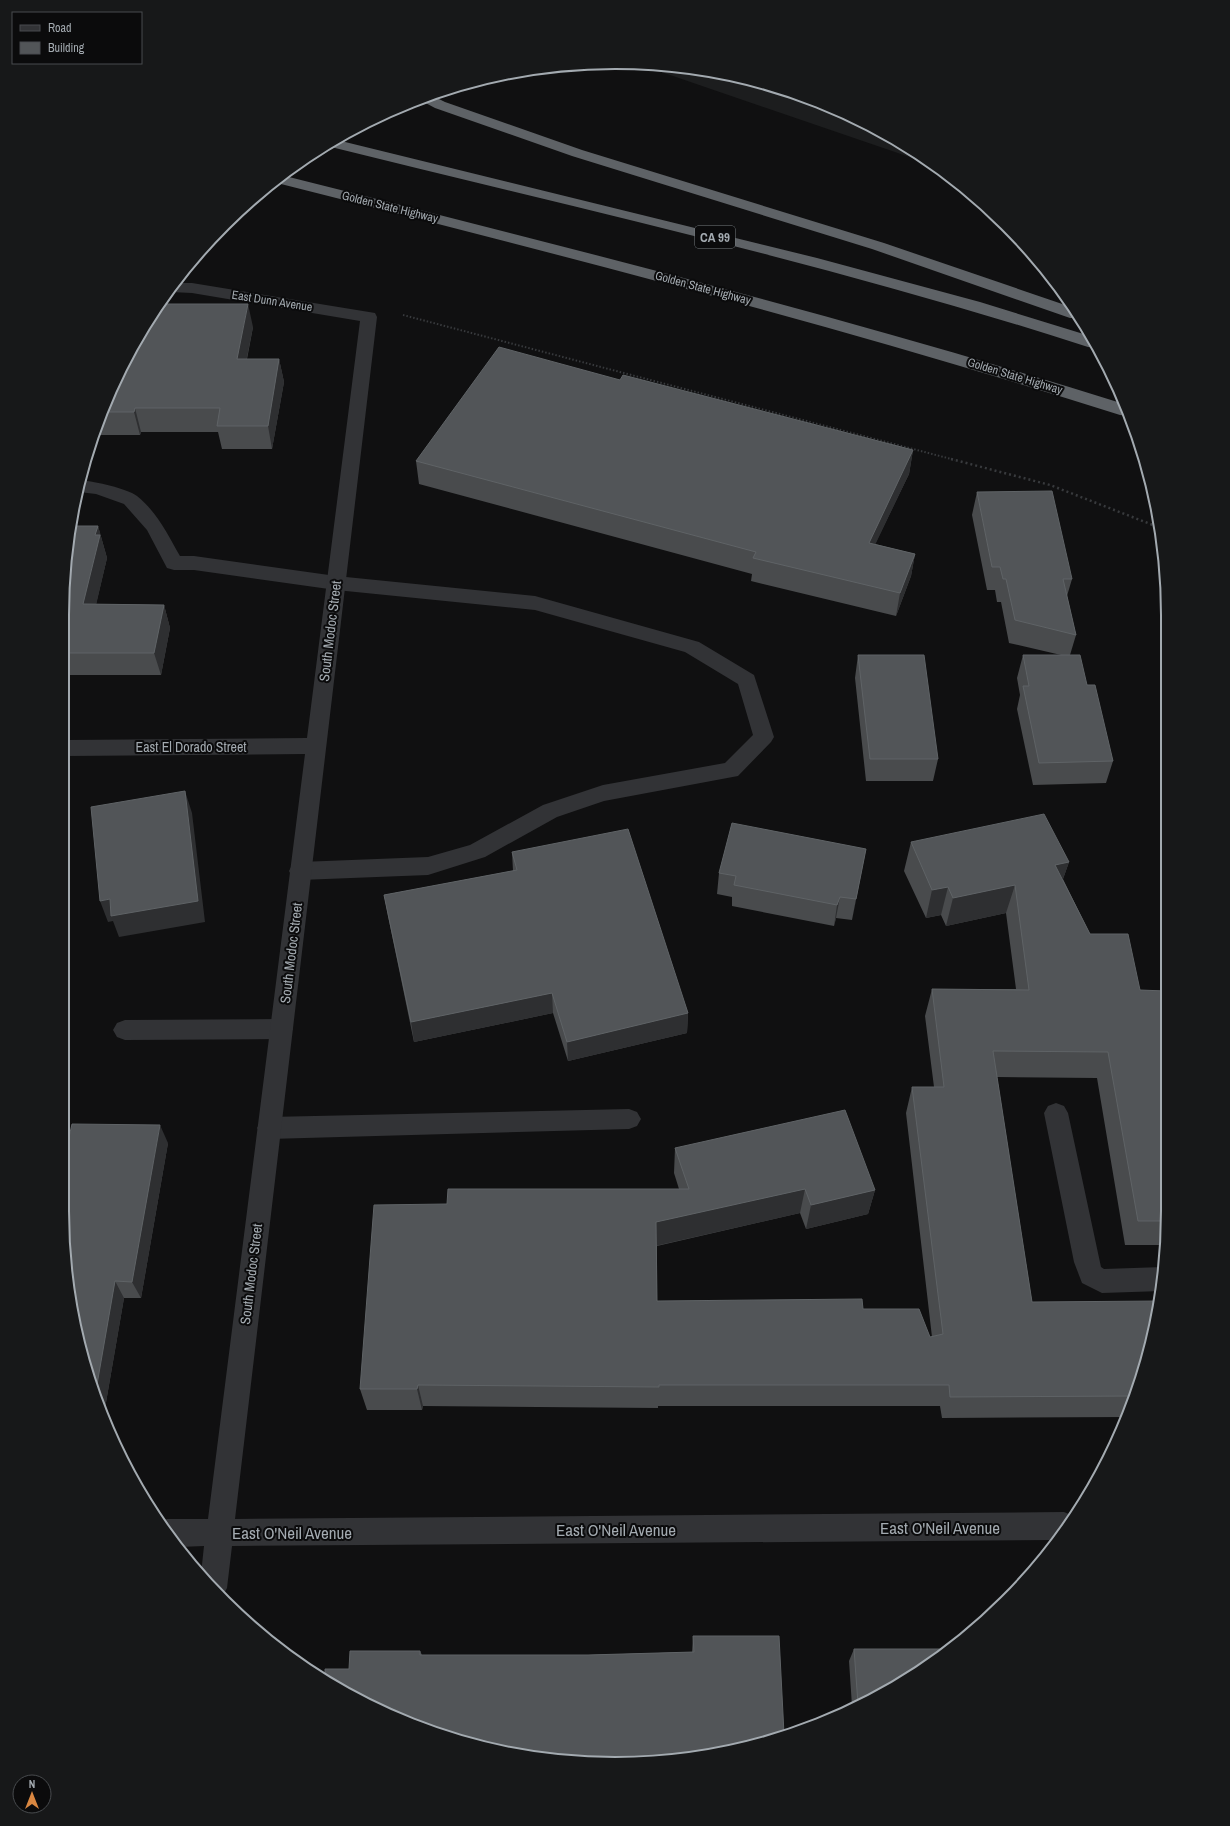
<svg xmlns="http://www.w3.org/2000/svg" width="1230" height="1826" font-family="'Archivo Narrow',sans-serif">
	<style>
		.built { fill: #1c1d1e }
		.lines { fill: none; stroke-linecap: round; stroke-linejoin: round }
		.path-far1 { stroke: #383a3d; stroke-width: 2; stroke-dasharray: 1.5 2; stroke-linecap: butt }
		.path { stroke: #383a3d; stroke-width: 2.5; stroke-dasharray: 2 3; stroke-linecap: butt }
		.lane { fill: #323336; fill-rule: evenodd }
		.street { fill: #323336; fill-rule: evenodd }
		.highway { fill: #5e6266; fill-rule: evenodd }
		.wall { fill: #494b4d }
		.shaded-wall { fill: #2e2f31 }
		.building { fill: #525558; stroke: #5f6366 }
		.labels { text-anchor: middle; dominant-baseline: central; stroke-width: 4; stroke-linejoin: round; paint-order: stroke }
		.far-street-label { font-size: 12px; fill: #a3aab0; stroke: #0b0b0c }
		.shield { fill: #0b0b0c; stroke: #757a7f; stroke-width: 1 }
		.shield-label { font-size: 13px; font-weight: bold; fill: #a3aab0 }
		.street-label { font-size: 14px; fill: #a3aab0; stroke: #0b0b0c }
		.near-street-label { font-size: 17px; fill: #a3aab0; stroke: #0b0b0c }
		.rim { fill: none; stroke: #a3aab0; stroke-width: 2 }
	</style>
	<rect width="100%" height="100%" fill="#101011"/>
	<path class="built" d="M 641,65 L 687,67 L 793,91 L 892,136 L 930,164 Z"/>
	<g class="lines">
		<path class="path-far1" d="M 403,315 L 955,460"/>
		<path class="path" d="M 951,459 L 1050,485 L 1158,527"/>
		<path class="lane" d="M 81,480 C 96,482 126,488 137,496 C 157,512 168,535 180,556 L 194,556 L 336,576 L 535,596 L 699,642 L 754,675 L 774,737 L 771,742 L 738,776 L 604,801 L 557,817 L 485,857 L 428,875 L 300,880 L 292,877 L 289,871 L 292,865 L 300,862 L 428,857 L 470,845 L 543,805 L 603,785 L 725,763 L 753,735 L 738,684 L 685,652 L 535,610 L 336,590 L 194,570 L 174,570 L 167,568 L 147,530 L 124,504 L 96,494 L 79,492 Z
			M 281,1019 L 289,1022 L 293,1029 L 289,1036 L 281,1039 L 125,1040 L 117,1037 L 113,1030 L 117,1023 L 125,1020 Z
			M 1056,1103 L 1064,1106 L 1068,1113 L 1101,1267 L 1104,1269 L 1163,1267 L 1162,1291 L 1102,1293 L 1082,1283 L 1074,1262 L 1044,1113 L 1048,1106 Z
			M 629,1109 L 637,1112 L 641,1119 L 637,1126 L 629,1129 L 269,1139 L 261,1135 L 257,1128 L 261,1121 L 269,1117 Z"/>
		<path class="street" d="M 177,283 L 192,283 L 369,312 L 375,313 L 377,317 L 235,1519 L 1064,1512 L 1071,1515 L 1055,1540 L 232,1546 L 227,1588 L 221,1599 L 201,1574 L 204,1546 L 179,1547 L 159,1523 L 167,1519 L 208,1519 L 305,754 L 67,756 L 67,740 L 307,738 L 360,321 L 192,293 L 171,292 Z"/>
		<path class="highway" d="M 433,96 L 445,102 L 582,150 L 884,243 L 1071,307 L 1079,318 L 1070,318 L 872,249 L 572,156 L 435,108 L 420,100 Z
			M 337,140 L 817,258 L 980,302 L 1090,336 L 1097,348 L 1088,347 C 838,266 581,209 327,146 Z
			M 281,175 C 563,246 846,317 1124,404 L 1128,416 L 1120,415 C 840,326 557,254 273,182 Z"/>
	</g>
	<path class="wall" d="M 253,327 L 247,359 L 279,359 L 284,382 L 272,449 L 222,449 L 218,432 L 141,432 L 140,435 L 92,435 L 119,371 Z
		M 620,380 L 913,450 L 909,474 L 875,544 L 915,554 L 911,576 L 896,616 L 751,581 L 752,574 L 419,484 L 416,461 Z
		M 977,492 L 1072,579 L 1067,596 L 1076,635 L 1070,655 L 1087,685 L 1113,761 L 1106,783 L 1033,785 L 1017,709 L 1020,695 L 1017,678 L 1023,655 L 1061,655 L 1009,643 L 1001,602 L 997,602 L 995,590 L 987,590 L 972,515 Z
		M 98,526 L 107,558 L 96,604 L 164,605 L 170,628 L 161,675 L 67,675 L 67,543 Z
		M 858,655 L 938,759 L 933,781 L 866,781 L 855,678 Z
		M 911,842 L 1069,862 L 1063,879 L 1090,934 L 1140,990 L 1165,991 L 1163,1245 L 1125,1245 L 1097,1078 L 997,1077 L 1032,1302 L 1139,1389 L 1127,1417 L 942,1418 L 940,1406 L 658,1406 L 658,1408 L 423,1406 L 422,1410 L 367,1410 L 360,1389 L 447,1204 L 679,1189 L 674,1173 L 675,1148 L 875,1190 L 868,1214 L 806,1229 L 800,1213 L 657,1246 L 657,1301 L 863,1309 L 930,1337 L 932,1337 L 906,1113 L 912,1087 L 934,1087 L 925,1016 L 932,989 L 1016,989 L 1006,913 L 946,926 L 941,915 L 926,918 L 904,871 Z
		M 866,849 L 852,920 L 836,918 L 834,926 L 732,906 L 732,897 L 717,894 L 719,873 Z
		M 512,852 L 688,1013 L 687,1033 L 568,1061 L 553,1013 L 414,1042 L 388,916 L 384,895 L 513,871 Z
		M 168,1143 L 141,1298 L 124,1298 L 104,1414 L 91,1389 L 67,1283 Z
		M 693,1636 L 784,1734 L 349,1669 L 420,1651 L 422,1655 L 588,1655 L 692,1652 Z
		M 854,1649 L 892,1690 L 852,1706 L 849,1661 Z"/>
	<path class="shaded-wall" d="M 248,304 L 253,327 L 242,382 L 237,359 Z
		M 279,359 L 284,382 L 272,449 L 268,426 Z
		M 135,408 L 141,432 L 140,435 L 134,412 Z
		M 913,450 L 909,474 L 865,566 L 869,543 Z
		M 98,526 L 107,558 L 91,627 L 83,604 L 95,535 Z
		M 915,554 L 911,576 L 896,616 L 900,593 Z
		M 164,605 L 170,628 L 161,675 L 154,653 Z
		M 185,791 L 192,813 L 205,922 L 119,937 L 113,921 L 108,922 L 100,901 L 110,899 Z
		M 866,849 L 862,870 L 852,920 L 856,899 Z
		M 1069,862 L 1059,890 L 1055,865 Z
		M 1015,885 L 1006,913 L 946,926 L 953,898 Z
		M 948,887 L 941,915 L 926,918 L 932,890 Z
		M 840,897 L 836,918 L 834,926 L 837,905 Z
		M 552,993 L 553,1013 L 414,1042 L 411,1022 Z
		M 688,1013 L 687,1033 L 568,1061 L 567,1042 Z
		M 160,1125 L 168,1143 L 141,1298 L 132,1282 Z
		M 805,1189 L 800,1213 L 655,1246 L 656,1222 Z
		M 875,1190 L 868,1214 L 806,1229 L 811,1205 Z
		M 115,1281 L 124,1298 L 104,1414 L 95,1396 Z
		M 418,1385 L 423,1406 L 422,1410 L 417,1389 Z"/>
	<path class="building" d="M 164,304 L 248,304 L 237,359 L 279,359 L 268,426 L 217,426 L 220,408 L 135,408 L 134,412 L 102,412 L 119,371 Z
		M 499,347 L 620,380 L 623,375 L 913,450 L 869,543 L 915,554 L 900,593 L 753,558 L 756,552 L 416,461 Z
		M 1052,491 L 1072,579 L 1063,579 L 1076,635 L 1015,620 L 1006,579 L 1003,579 L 1000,567 L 992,567 L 977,492 Z
		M 71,526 L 98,526 L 95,535 L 100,535 L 83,604 L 164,605 L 154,653 L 67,653 L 67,543 Z
		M 858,655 L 924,655 L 938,759 L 870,759 Z
		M 1023,655 L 1080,655 L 1087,685 L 1095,685 L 1113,761 L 1039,763 L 1023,686 L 1029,686 Z
		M 185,791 L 198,901 L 111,916 L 110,899 L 100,901 L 91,807 Z
		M 1044,814 L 1069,862 L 1055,865 L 1090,934 L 1128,934 L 1140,990 L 1165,991 L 1164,1221 L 1138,1221 L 1108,1052 L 993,1051 L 1032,1302 L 1159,1301 L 1139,1389 L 1136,1396 L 950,1397 L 949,1385 L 659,1385 L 659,1387 L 418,1385 L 417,1389 L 360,1389 L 374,1205 L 447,1204 L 448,1189 L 689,1189 L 675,1148 L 845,1110 L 875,1190 L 811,1205 L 805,1189 L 656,1222 L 657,1301 L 862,1299 L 863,1309 L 919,1309 L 930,1337 L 943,1334 L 912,1087 L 944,1087 L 932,989 L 1029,990 L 1015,885 L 953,898 L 948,887 L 932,890 L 911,842 Z
		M 732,823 L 866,849 L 856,899 L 840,897 L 837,905 L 734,885 L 736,876 L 719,873 Z
		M 628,829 L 688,1013 L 567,1042 L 552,993 L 411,1022 L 384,895 L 517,870 L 512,852 Z
		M 72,1124 L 160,1125 L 132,1282 L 115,1281 L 95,1396 L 91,1389 L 67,1283 L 67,1146 Z
		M 693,1636 L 779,1636 L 784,1734 L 758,1745 L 651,1763 L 579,1763 L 472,1745 L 404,1722 L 325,1676 L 325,1669 L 349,1669 L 350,1651 L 420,1651 L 420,1655 L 588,1655 L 694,1652 Z
		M 854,1649 L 940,1649 L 941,1655 L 892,1690 L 858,1704 Z"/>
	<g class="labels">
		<g class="far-street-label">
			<text transform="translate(390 207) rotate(14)">Golden State Highway</text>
			<text transform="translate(703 288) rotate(15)">Golden State Highway</text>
			<text transform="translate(272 301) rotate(9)">East Dunn Avenue</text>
			<text transform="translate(1015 376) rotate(17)">Golden State Highway</text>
		</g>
		<rect class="shield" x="695" y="226" width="40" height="22" rx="3"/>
		<g class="shield-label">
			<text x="715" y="237">CA 99</text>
		</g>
		<g class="street-label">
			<text transform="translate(330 631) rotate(-83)">South Modoc Street</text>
			<text x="191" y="747">East El Dorado Street</text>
			<text transform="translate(291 953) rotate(-83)">South Modoc Street</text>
			<text transform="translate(251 1274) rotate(-83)">South Modoc Street</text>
		</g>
		<g class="near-street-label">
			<text x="940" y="1527">East O'Neil Avenue</text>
			<text x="616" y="1529">East O'Neil Avenue</text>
			<text x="292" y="1532">East O'Neil Avenue</text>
		</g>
	</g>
	<path d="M0 0H1230V1826H0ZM615 69H615A546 546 0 0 1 1161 615V1211A546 546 0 0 1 615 1757H615A546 546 0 0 1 69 1211V615A546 546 0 0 1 615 69Z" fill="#171819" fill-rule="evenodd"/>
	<path class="rim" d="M615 69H615A546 546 0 0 1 1161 615V1211A546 546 0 0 1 615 1757H615A546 546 0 0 1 69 1211V615A546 546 0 0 1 615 69Z"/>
	<rect x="12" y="12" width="130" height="52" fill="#0b0b0c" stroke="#484b4e"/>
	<rect x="20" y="25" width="20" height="6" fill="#323336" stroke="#484b4e"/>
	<text x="48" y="32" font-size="12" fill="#a3aab0">Road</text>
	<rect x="20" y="42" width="20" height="12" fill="#525558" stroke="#484b4e"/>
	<text x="48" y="52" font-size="12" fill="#a3aab0">Building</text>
	<g transform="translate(32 1794)"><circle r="19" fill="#0b0b0c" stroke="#484b4e"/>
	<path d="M0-3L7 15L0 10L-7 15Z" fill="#d98741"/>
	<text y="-6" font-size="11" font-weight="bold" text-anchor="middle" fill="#a3aab0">N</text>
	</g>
</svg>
